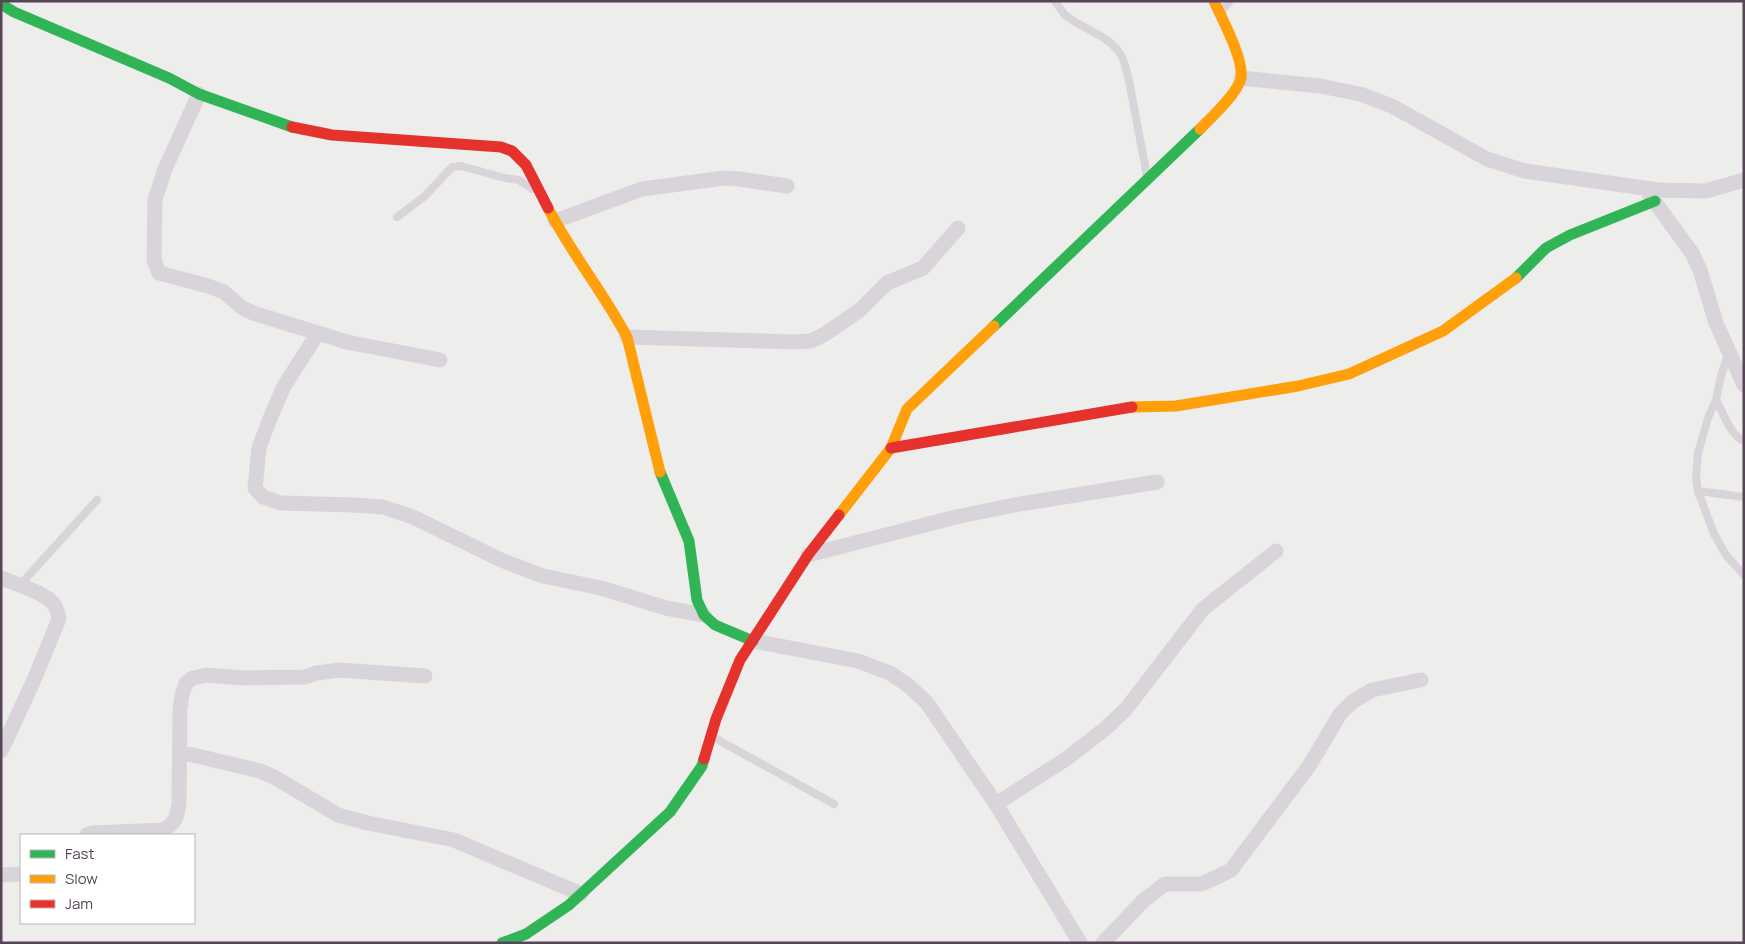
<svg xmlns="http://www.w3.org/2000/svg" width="1745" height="944" font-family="Manrope,sans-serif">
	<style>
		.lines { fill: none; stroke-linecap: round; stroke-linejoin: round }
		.lane { stroke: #d9d4d9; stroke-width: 8 }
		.street { stroke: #d9d4d9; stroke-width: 15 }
		.fast { stroke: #30b455; stroke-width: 11 }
		.slow { stroke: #ff9f0a; stroke-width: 11 }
		.jam { stroke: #e5322d; stroke-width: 11 }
	</style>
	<rect width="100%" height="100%" fill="#ededec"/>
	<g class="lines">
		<path class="lane" d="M 1055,1 C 1058,5 1061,10 1064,14 C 1081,29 1105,33 1119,52 C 1125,60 1127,72 1129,81 L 1147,176
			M 1221,12 L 1230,1
			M 397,217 L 425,196 L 452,167 L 461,166 L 505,178 L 519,180 L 532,189
			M 1728,355 L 1721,376 L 1716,400 L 1708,418 L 1698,453 L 1696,478 L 1698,491 L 1714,534 L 1726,555 L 1744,575
			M 1716,400 C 1723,412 1730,435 1744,441
			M 1698,491 L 1744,497
			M 19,586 L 97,500
			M 711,736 L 834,804"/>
		<path class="street" d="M 1241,78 L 1320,86 L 1360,94 L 1392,106 L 1487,159 L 1525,171 L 1658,190 L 1706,191 L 1744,180
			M 199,94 L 165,169 L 155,200 L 154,260 L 159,273 L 208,286 L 224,292 L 241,307 L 253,313 L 347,342 L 440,360
			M 1649,194 L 1692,253 L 1700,270 L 1716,323 L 1744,385
			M 555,221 L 642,189 L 724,178 L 739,179 L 787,186
			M 318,333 L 284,386 L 269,421 L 259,448 L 255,488 L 263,497 L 281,503 L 353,505 L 383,507 L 413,517 L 501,560 L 543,576 L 601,588 L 666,608 L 704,615
			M 627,337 L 794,342 L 811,341 L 825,334 L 860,310 L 887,283 L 923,268 L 958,228
			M 808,555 L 956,517 L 1014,505 L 1157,482
			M 1,578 C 16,584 43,592 53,603 C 57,608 58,613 59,619 L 33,682 L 1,751
			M 753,641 L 858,661 L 890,673 L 909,686 L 927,703 L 974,772 L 996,804 L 1080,943
			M 180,752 L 260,771 L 274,777 L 338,815 L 368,823 L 454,840 L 581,894
			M 996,804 L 1066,759 L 1105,729 L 1126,709 L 1203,609 L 1276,551
			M 87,835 L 92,833 L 164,830 C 176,822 177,817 179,803 L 180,709 L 182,695 L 186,683 L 193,678 L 207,675 L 243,678 L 304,677 L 317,673 L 339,670 L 425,676
			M 1,875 L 21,874
			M 1103,943 L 1143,901 L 1165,884 L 1201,884 L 1215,878 L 1231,870 L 1309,766 L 1340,714 L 1352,702 L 1372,690 L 1421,680"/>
		<path class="fast" d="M 1,4 L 14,12 L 169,78 L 199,94 L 292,127
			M 1516,278 L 1546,248 L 1570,235 L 1655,201
			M 994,326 L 1200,129
			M 660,472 L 689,541 L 697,600 L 704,615 L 715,625 L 753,641
			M 502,943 L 526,934 L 569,905 L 670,812 L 702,766 L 704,759"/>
		<path class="slow" d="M 1200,129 C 1211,118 1238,93 1241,78 C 1244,59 1222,19 1214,1
			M 548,208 C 571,253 603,292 627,337 L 660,472
			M 1132,407 L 1176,406 L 1298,386 L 1349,374 L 1443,331 L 1516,278
			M 839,515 L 891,448 L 907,409 L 994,326"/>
		<path class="jam" d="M 292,127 L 332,135 L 501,147 L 512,151 L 526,165 L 548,208
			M 891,448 L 1132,407
			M 704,759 L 716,719 L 740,660 L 808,555 L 839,515"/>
	</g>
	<rect width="1745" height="944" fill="none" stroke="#574458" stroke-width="5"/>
	<rect x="20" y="834" width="175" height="90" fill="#ffffff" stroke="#bcb4bc"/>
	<rect x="30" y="850" width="25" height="8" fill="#30b455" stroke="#bcb4bc"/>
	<text x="65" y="859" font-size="15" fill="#574458">Fast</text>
	<rect x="30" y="875" width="25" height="8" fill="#ff9f0a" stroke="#bcb4bc"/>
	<text x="65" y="884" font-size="15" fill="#574458">Slow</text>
	<rect x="30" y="900" width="25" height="8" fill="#e5322d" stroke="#bcb4bc"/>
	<text x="65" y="909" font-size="15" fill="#574458">Jam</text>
</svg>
